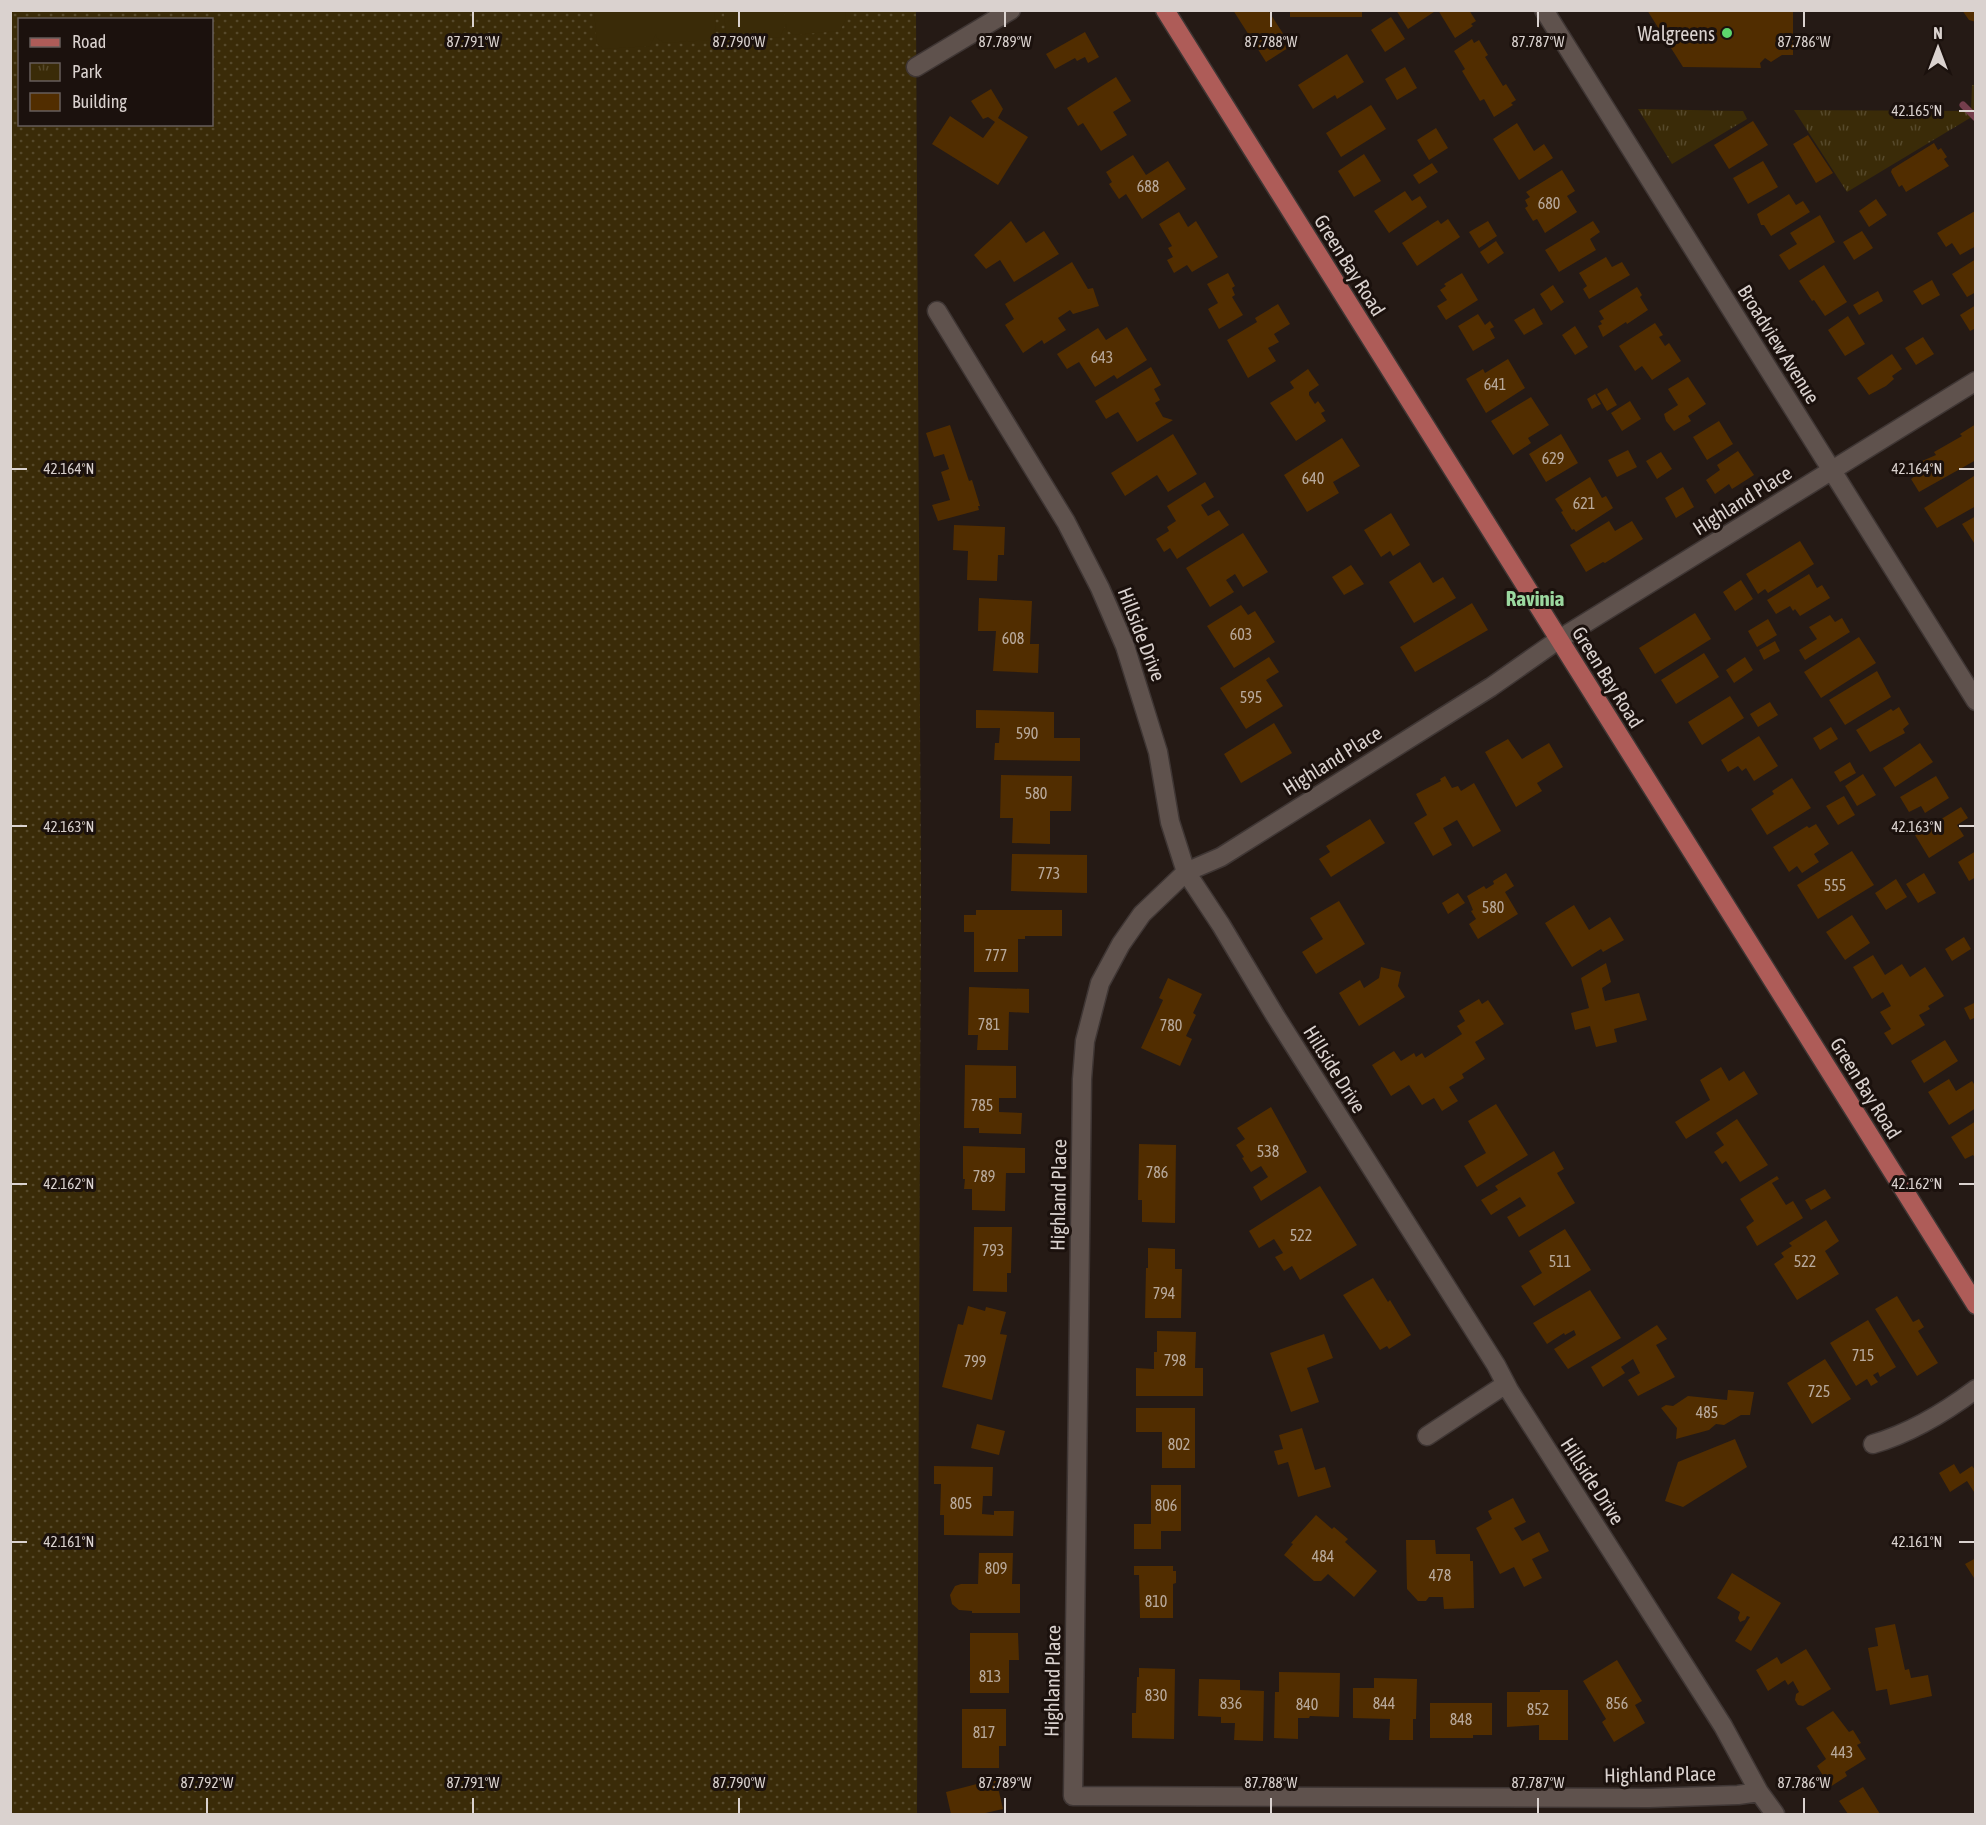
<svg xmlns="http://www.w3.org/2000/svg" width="1986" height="1825" font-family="'Asap Condensed',sans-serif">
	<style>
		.grass { fill: url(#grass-dots); fill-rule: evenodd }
		.park { fill: url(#park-tufts) }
		.pitch { fill: #3a2b08 }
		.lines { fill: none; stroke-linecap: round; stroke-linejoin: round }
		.stream { stroke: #743e4c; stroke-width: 7 }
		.building { fill: #512d00 }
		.minor-casing { stroke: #3f3634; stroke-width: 21 }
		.major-casing { stroke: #3f3634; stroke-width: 21 }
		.minor { stroke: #5f524d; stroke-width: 18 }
		.major { stroke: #ae5c58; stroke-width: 18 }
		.ticks { fill: none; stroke: #dad2cf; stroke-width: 2 }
		.poi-dot { fill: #5cd56d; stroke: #1b110d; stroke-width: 2 }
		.labels { text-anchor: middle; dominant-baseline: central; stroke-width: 6; stroke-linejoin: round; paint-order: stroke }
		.number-label { font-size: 16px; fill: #b8a99b }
		.poi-label { font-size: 20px; fill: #dad2cf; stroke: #1b110d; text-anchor: end }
		.street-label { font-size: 20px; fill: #dad2cf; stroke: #1b110d }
		.neighbourhood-label { font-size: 21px; font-weight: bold; fill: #9bd89f; stroke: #1b110d }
		.ticks-label { font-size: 15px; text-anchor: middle; fill: #dad2cf; stroke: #1b110d; stroke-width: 6; stroke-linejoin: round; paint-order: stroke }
	</style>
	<defs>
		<pattern id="grass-dots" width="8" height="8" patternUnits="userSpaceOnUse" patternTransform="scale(1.5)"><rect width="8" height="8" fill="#3a2b08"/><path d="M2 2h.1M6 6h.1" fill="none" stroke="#56492b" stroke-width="1.8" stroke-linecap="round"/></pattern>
		<pattern id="park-tufts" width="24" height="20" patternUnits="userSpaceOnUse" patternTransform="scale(1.5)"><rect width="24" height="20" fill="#3a2b08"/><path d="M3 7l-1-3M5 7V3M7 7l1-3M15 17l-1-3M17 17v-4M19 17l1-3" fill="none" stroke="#56492b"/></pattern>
	</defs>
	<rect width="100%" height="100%" fill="#251a15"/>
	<path class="grass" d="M 11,11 L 916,11 L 921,892 L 917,1814 L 11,1814 ZM 20,20 L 212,20 L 212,124 L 20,124 Z"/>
	<path class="park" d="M 1972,85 L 1975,85 L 1975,115 L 1847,192 L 1794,110 L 1971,111 Z
		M 1638,109 L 1743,111 L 1747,119 L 1672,164 Z"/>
	<path class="pitch" d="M 594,11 L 714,11 L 716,27 L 710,40 L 664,43 L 657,38 L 656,34 L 650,46 L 604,49 L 597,44 Z
		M 724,11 L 784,11 L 785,16 L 785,11 L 845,11 L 846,19 L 840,31 L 794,35 L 787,30 L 786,24 L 780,37 L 734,40 L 726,36 Z"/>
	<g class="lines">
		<path class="stream" d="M 1963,105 L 1976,118"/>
	</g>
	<path class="building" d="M 1233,10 L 1268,10 L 1291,46 L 1266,62 Z
		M 1290,10 L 1362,10 L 1362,17 L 1290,17 Z
		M 1396,10 L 1437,10 L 1408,29 Z
		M 1438,10 L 1469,10 L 1476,21 L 1471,24 L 1473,26 L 1455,38 Z
		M 1647,10 L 1793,10 L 1793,55 L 1782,55 L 1771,62 L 1765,58 L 1760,63 L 1761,68 L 1683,67 Z
		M 1962,10 L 1976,10 L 1976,22 L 1969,20 Z
		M 1391,17 L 1405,39 L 1385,52 L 1371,30 Z
		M 1085,32 L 1099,57 L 1088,63 L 1085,57 L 1077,61 L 1075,58 L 1055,69 L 1046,54 Z
		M 1472,39 L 1474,43 L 1479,40 L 1488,55 L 1485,57 L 1503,86 L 1506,84 L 1516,100 L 1511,103 L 1513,105 L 1494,117 L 1484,99 L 1480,101 L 1462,71 L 1465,69 L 1454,51 Z
		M 1347,54 L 1364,82 L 1337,99 L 1335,95 L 1313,109 L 1298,85 Z
		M 1405,67 L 1417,88 L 1397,100 L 1385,79 Z
		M 1116,77 L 1131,101 L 1113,112 L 1127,135 L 1101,151 L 1083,123 L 1078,126 L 1067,108 Z
		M 991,89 L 1003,109 L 998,118 L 1028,137 L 998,185 L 932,144 L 950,116 L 983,138 L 995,122 L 988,117 L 983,119 L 971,101 Z
		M 1371,105 L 1386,129 L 1341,157 L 1326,133 Z
		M 1753,121 L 1768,145 L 1729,169 L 1714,145 Z
		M 1517,123 L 1534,151 L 1544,144 L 1553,158 L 1519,180 L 1493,139 Z
		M 1436,128 L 1448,148 L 1429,160 L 1417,140 Z
		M 1808,135 L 1833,173 L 1816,183 L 1793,144 Z
		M 1934,143 L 1938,150 L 1941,148 L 1947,157 L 1944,159 L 1949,166 L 1906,192 L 1902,185 L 1899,187 L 1891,172 L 1892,169 Z
		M 1364,154 L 1381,181 L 1354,197 L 1338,171 Z
		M 1133,155 L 1146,175 L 1168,161 L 1186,189 L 1142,219 L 1126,194 L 1119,199 L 1109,184 L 1112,182 L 1106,172 Z
		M 1763,161 L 1778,187 L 1748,204 L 1733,178 Z
		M 1432,163 L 1438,172 L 1419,184 L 1413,175 Z
		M 1562,170 L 1575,191 L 1567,196 L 1577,212 L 1545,233 L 1537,219 L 1533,221 L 1525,208 L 1528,206 L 1525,200 L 1530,197 L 1526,192 Z
		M 1405,191 L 1412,201 L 1420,196 L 1427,207 L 1389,233 L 1374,211 Z
		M 1789,194 L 1796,205 L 1803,201 L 1810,212 L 1771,236 L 1764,225 L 1761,225 L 1757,214 Z
		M 1876,199 L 1887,215 L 1869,227 L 1859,211 Z
		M 1975,211 L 1976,246 L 1960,255 L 1952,243 L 1946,247 L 1937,233 Z
		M 1179,212 L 1188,227 L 1196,221 L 1218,257 L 1192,272 L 1187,265 L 1174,273 L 1167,260 L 1173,257 L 1168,248 L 1172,246 L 1159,224 Z
		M 1820,215 L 1835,242 L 1789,270 L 1779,255 L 1797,244 L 1790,233 Z
		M 1448,219 L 1460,237 L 1417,266 L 1402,243 L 1438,220 L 1441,224 Z
		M 1011,221 L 1026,243 L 1044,231 L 1059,254 L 1014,282 L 1000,260 L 986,269 L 974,255 Z
		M 1488,221 L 1497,236 L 1479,248 L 1469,232 Z
		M 1593,221 L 1600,232 L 1590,239 L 1596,250 L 1559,272 L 1545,250 Z
		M 1862,231 L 1873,248 L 1854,260 L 1843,242 Z
		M 1496,241 L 1504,253 L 1488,264 L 1480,252 Z
		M 1606,257 L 1612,267 L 1622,262 L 1630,275 L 1589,299 L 1583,289 L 1587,286 L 1579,273 Z
		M 1976,259 L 1976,292 L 1967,297 L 1952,274 Z
		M 1072,262 L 1088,289 L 1093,288 L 1099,306 L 1073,314 L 1070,310 L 1058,318 L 1066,330 L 1044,344 L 1042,340 L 1023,353 L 1005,325 L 1014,319 L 1005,304 Z
		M 1824,265 L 1847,302 L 1825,316 L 1814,300 L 1812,301 L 1799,281 Z
		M 1228,273 L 1235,286 L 1232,288 L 1235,295 L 1232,297 L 1243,315 L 1219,329 L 1208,309 L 1218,303 L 1207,284 Z
		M 1462,273 L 1478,300 L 1446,320 L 1437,306 L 1447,300 L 1440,290 L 1446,286 L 1444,284 Z
		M 1932,280 L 1940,295 L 1922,305 L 1913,291 Z
		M 1553,285 L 1564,302 L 1551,311 L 1540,294 Z
		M 1637,287 L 1642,295 L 1640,297 L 1648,310 L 1627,324 L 1626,322 L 1603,337 L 1598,326 L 1602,324 L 1600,321 L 1604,319 L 1599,311 Z
		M 1878,291 L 1883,301 L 1859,315 L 1853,305 Z
		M 1278,304 L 1290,324 L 1274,334 L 1279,342 L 1268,348 L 1276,361 L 1248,378 L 1227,340 L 1257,322 L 1255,318 Z
		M 1976,305 L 1976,328 L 1970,331 L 1960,315 Z
		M 1534,308 L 1543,324 L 1524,335 L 1514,320 Z
		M 1478,314 L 1485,325 L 1490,321 L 1494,327 L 1490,329 L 1495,338 L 1473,351 L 1458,326 Z
		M 1848,316 L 1865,344 L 1845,356 L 1828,330 Z
		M 1655,323 L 1663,335 L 1659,337 L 1665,346 L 1669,343 L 1681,361 L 1652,380 L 1642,366 L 1635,371 L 1619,346 Z
		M 1575,326 L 1588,347 L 1575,355 L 1562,335 Z
		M 1127,327 L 1147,360 L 1117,379 L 1114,375 L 1095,387 L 1079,362 L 1067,369 L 1057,354 L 1098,328 L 1106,340 Z
		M 1923,337 L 1934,354 L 1916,365 L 1905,348 Z
		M 1892,354 L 1902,369 L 1892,376 L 1894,379 L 1886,386 L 1869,395 L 1857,378 Z
		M 1508,359 L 1525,388 L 1486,413 L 1466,379 L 1483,369 L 1485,373 Z
		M 1151,367 L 1161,385 L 1154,389 L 1160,400 L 1155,403 L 1163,417 L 1173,420 L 1137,442 L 1118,412 L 1106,419 L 1095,401 Z
		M 1308,369 L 1319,385 L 1309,392 L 1309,395 L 1315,404 L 1318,401 L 1325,411 L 1321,413 L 1326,421 L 1296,441 L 1270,403 L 1294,388 L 1290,382 Z
		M 1688,377 L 1706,404 L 1688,416 L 1691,421 L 1674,431 L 1666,421 L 1664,414 L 1678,405 L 1668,389 Z
		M 1607,388 L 1617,405 L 1607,411 L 1597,394 Z
		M 1595,394 L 1601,404 L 1592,409 L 1587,399 Z
		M 1531,397 L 1549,425 L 1528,438 L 1531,443 L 1513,455 L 1491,421 Z
		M 1630,401 L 1641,419 L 1622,431 L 1611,413 Z
		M 1719,421 L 1733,444 L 1707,460 L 1693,437 Z
		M 1976,424 L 1976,460 L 1919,492 L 1911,479 L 1920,472 L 1915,464 L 1936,455 L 1934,452 L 1962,436 L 1960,434 Z
		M 950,425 L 969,481 L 972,480 L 980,506 L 978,506 L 979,510 L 938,521 L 932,505 L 950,500 L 941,472 L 949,469 L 944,454 L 934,457 L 926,433 Z
		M 1173,434 L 1197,474 L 1168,492 L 1157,475 L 1125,496 L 1111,473 Z
		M 1561,434 L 1578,463 L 1546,482 L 1529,454 Z
		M 1342,438 L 1360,466 L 1333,482 L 1339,493 L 1307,512 L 1284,475 Z
		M 1628,450 L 1637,467 L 1617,477 L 1608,460 Z
		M 1738,451 L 1754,475 L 1732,489 L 1729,484 L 1715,494 L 1706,480 L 1720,470 L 1717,465 Z
		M 1661,452 L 1672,469 L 1657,479 L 1646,461 Z
		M 1974,476 L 1976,506 L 1937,528 L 1924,508 Z
		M 1590,477 L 1602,498 L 1606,496 L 1613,508 L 1576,532 L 1574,529 L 1572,530 L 1561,512 L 1563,511 L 1555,499 Z
		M 1205,482 L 1214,497 L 1201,505 L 1208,516 L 1219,510 L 1229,525 L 1177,559 L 1170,548 L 1164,552 L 1156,539 L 1169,531 L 1167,527 L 1176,521 L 1167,506 Z
		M 1683,487 L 1694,507 L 1676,518 L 1665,498 Z
		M 1391,513 L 1410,545 L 1393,556 L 1390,551 L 1381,557 L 1364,530 Z
		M 1976,516 L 1976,546 L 1962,524 Z
		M 1609,521 L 1615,531 L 1632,521 L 1643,539 L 1605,563 L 1603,562 L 1586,572 L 1570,545 Z
		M 954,525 L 1005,527 L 1004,555 L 998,555 L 997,581 L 967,580 L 968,551 L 953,550 Z
		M 1243,533 L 1268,572 L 1243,587 L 1235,574 L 1226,580 L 1234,592 L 1210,607 L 1186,568 Z
		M 1800,541 L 1814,564 L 1768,593 L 1765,589 L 1758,594 L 1746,574 Z
		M 1420,562 L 1433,583 L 1443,577 L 1456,598 L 1414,623 L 1389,582 Z
		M 1351,565 L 1364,584 L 1344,595 L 1332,577 Z
		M 1809,574 L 1817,588 L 1822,585 L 1830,598 L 1800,616 L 1795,609 L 1793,611 L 1790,606 L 1776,614 L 1767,600 Z
		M 1741,580 L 1753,599 L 1735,611 L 1723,592 Z
		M 979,598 L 1032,601 L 1030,644 L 1039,644 L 1038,673 L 993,671 L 996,631 L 978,631 Z
		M 1472,603 L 1488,630 L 1415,672 L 1400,647 Z
		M 1241,605 L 1248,615 L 1255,611 L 1275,642 L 1234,668 L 1207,626 Z
		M 1695,613 L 1711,639 L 1655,674 L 1639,648 Z
		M 1830,615 L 1835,622 L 1842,618 L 1850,632 L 1805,660 L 1799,650 L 1817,639 L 1809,627 Z
		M 1768,619 L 1777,635 L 1757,647 L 1748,631 Z
		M 1859,637 L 1876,663 L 1821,698 L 1804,672 Z
		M 1775,641 L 1780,651 L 1764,660 L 1759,650 Z
		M 1704,653 L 1719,677 L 1676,704 L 1661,680 Z
		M 1269,657 L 1279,672 L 1266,680 L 1283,706 L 1246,729 L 1220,688 Z
		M 1745,657 L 1753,670 L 1734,683 L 1726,670 Z
		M 1877,671 L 1891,697 L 1845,725 L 1829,700 Z
		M 1730,696 L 1744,718 L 1702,745 L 1688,722 Z
		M 1770,702 L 1778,715 L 1758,727 L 1750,714 Z
		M 1899,707 L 1909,724 L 1903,729 L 1905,733 L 1870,752 L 1856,730 L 1891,709 L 1893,711 Z
		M 976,710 L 1054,712 L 1054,738 L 1080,738 L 1080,761 L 994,760 L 995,743 L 999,743 L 1000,728 L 976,728 Z
		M 1274,723 L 1292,753 L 1241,783 L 1224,754 Z
		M 1831,727 L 1838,739 L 1820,750 L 1813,738 Z
		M 1759,736 L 1778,766 L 1754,781 L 1746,768 L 1742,771 L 1738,766 L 1728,772 L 1721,760 Z
		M 1508,739 L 1522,759 L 1549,743 L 1563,767 L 1537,783 L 1542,791 L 1516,807 L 1485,752 Z
		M 1920,743 L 1933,762 L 1895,787 L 1883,768 Z
		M 1850,762 L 1856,773 L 1840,782 L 1834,772 Z
		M 1863,774 L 1876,795 L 1857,806 L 1845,786 Z
		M 1001,775 L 1072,776 L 1071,811 L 1050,811 L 1050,844 L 1012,843 L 1013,818 L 1000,818 Z
		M 1445,776 L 1452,788 L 1458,786 L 1461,791 L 1474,783 L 1501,831 L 1473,847 L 1457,820 L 1443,828 L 1452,845 L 1433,856 L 1414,823 L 1427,815 L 1416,794 L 1441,781 L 1440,779 Z
		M 1936,776 L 1949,798 L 1925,813 L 1921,806 L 1909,812 L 1900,797 Z
		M 1792,778 L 1811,808 L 1767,835 L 1751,809 L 1774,794 L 1772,791 Z
		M 1844,796 L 1855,815 L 1838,825 L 1826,806 Z
		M 1961,807 L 1968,818 L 1957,825 L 1964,836 L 1929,858 L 1915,835 Z
		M 1370,819 L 1385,843 L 1331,877 L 1319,859 L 1330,852 L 1326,846 Z
		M 1816,824 L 1829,844 L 1814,854 L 1819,862 L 1802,873 L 1797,866 L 1789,872 L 1773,847 L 1807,826 L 1809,828 Z
		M 1852,851 L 1874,885 L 1818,919 L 1797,885 Z
		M 1976,851 L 1976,877 L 1969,881 L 1958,862 Z
		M 1012,854 L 1087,855 L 1087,893 L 1011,891 Z
		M 1506,873 L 1514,886 L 1505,892 L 1518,914 L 1478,939 L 1469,924 L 1476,919 L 1471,911 L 1473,910 L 1467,896 L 1484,886 L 1486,889 L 1494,884 L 1493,881 Z
		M 1924,873 L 1936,893 L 1918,903 L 1906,884 Z
		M 1896,879 L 1907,897 L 1886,910 L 1875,893 Z
		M 1458,893 L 1465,903 L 1448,914 L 1442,903 Z
		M 1339,901 L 1365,944 L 1316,974 L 1302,952 L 1323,939 L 1310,918 Z
		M 1574,905 L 1589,930 L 1610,917 L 1624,940 L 1603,952 L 1601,949 L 1572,967 L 1545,923 Z
		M 976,910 L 1062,910 L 1062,936 L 1025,936 L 1025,939 L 1018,939 L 1018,972 L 974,972 L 974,932 L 964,932 L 964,915 L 976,915 Z
		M 1852,915 L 1870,943 L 1845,960 L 1826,932 Z
		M 1964,937 L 1971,949 L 1952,961 L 1945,949 Z
		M 1873,955 L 1885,975 L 1902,964 L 1910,977 L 1925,967 L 1944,996 L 1928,1006 L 1930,1009 L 1919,1015 L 1925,1025 L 1892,1045 L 1884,1033 L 1891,1029 L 1880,1012 L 1891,1006 L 1883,992 L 1872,999 L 1853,967 Z
		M 1606,963 L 1611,982 L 1602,988 L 1605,1001 L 1639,993 L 1647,1020 L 1614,1029 L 1617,1042 L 1596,1047 L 1590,1026 L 1575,1030 L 1571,1013 L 1589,1008 L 1581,978 Z
		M 1381,967 L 1401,972 L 1398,986 L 1405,997 L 1359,1026 L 1339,993 L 1360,980 L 1364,988 L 1379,978 Z
		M 1168,978 L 1202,994 L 1193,1013 L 1196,1015 L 1186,1036 L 1192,1039 L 1180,1066 L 1141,1048 L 1163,1000 L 1159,998 Z
		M 969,987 L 1029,989 L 1029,1013 L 1009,1012 L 1008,1050 L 977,1050 L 978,1035 L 968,1035 Z
		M 1479,999 L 1482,1004 L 1488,1000 L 1504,1024 L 1475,1042 L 1485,1059 L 1462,1074 L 1464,1078 L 1449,1087 L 1458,1101 L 1442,1111 L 1434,1098 L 1422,1105 L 1409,1085 L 1391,1096 L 1372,1065 L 1394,1051 L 1401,1061 L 1414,1053 L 1416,1057 L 1422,1053 L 1425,1058 L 1462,1034 L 1457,1026 L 1465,1021 L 1459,1011 Z
		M 1976,1002 L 1976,1017 L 1970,1020 L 1964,1008 Z
		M 1945,1040 L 1958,1061 L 1924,1083 L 1911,1061 Z
		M 965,1065 L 1016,1066 L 1016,1098 L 999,1098 L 999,1112 L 1022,1113 L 1021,1134 L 979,1133 L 979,1128 L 964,1128 Z
		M 1721,1067 L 1729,1081 L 1744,1071 L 1758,1094 L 1686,1139 L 1675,1122 L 1710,1100 L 1700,1080 Z
		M 1949,1079 L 1956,1091 L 1972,1081 L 1976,1087 L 1976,1108 L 1949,1125 L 1928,1092 Z
		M 1496,1104 L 1528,1155 L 1477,1187 L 1464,1166 L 1486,1153 L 1468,1121 Z
		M 1271,1107 L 1307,1172 L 1261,1201 L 1253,1187 L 1268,1177 L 1261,1166 L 1251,1172 L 1242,1158 L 1244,1157 L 1236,1145 L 1245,1139 L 1237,1128 Z
		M 1737,1119 L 1768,1165 L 1740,1182 L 1726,1161 L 1722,1164 L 1714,1152 L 1724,1145 L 1716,1133 Z
		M 1976,1121 L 1976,1159 L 1973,1155 L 1965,1159 L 1951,1137 Z
		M 1139,1144 L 1176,1145 L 1175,1223 L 1142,1222 L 1142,1200 L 1138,1200 Z
		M 963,1146 L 1025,1148 L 1025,1173 L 1006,1173 L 1005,1211 L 972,1210 L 972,1189 L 964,1189 L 965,1179 L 963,1179 Z
		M 1554,1151 L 1564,1169 L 1557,1173 L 1575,1203 L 1519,1237 L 1507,1217 L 1526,1206 L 1520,1197 L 1491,1215 L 1481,1200 L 1498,1190 L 1495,1186 Z
		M 1777,1176 L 1779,1179 L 1772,1183 L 1786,1205 L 1793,1201 L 1803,1218 L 1757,1246 L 1746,1227 L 1754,1221 L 1740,1199 Z
		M 1320,1186 L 1357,1245 L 1300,1280 L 1292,1266 L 1284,1271 L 1275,1257 L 1283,1253 L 1274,1239 L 1259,1248 L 1249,1231 Z
		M 1825,1189 L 1831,1198 L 1811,1210 L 1805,1200 Z
		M 1826,1220 L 1839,1241 L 1825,1251 L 1839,1274 L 1797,1300 L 1774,1264 L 1784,1257 L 1781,1253 L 1792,1246 L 1789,1243 Z
		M 974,1227 L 1012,1227 L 1011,1273 L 1007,1273 L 1007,1292 L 973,1291 Z
		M 1565,1229 L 1591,1270 L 1534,1306 L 1521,1286 L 1542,1273 L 1529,1251 Z
		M 1148,1248 L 1175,1249 L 1175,1269 L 1182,1269 L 1181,1318 L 1145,1318 L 1146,1268 L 1148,1268 Z
		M 1373,1278 L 1388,1302 L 1390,1300 L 1411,1335 L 1389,1349 L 1387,1346 L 1380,1350 L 1343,1295 Z
		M 1590,1290 L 1621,1338 L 1568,1369 L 1554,1349 L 1576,1335 L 1574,1330 L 1565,1335 L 1564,1333 L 1547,1344 L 1533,1323 Z
		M 1897,1296 L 1913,1322 L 1919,1319 L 1924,1327 L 1918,1331 L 1938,1363 L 1917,1376 L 1875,1309 Z
		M 968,1306 L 985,1311 L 986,1307 L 1006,1312 L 1000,1334 L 1007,1335 L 992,1400 L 942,1387 L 958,1324 L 963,1325 Z
		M 1868,1320 L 1896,1367 L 1880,1377 L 1878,1372 L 1873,1375 L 1878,1382 L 1871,1386 L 1867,1379 L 1856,1386 L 1830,1343 Z
		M 1657,1325 L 1667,1339 L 1656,1345 L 1675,1377 L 1638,1396 L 1628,1380 L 1640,1373 L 1633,1359 L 1621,1367 L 1625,1373 L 1603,1387 L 1591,1367 Z
		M 1157,1331 L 1196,1332 L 1195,1368 L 1203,1368 L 1203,1396 L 1136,1396 L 1136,1368 L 1154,1369 L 1154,1352 L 1157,1352 Z
		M 1324,1334 L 1333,1358 L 1307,1368 L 1319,1402 L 1291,1412 L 1270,1353 Z
		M 1825,1359 L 1851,1399 L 1812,1424 L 1787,1383 Z
		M 1728,1390 L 1754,1392 L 1750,1415 L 1741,1415 L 1724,1425 L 1716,1424 L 1709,1430 L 1676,1439 L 1677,1428 L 1661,1408 L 1666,1405 L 1673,1406 L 1688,1396 L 1727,1400 Z
		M 1136,1408 L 1195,1408 L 1195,1468 L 1162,1468 L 1162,1432 L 1136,1432 Z
		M 977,1424 L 1005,1431 L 999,1455 L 971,1448 Z
		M 1302,1428 L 1315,1470 L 1325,1467 L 1331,1487 L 1298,1497 L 1288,1462 L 1278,1465 L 1274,1451 L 1283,1449 L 1279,1435 Z
		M 1735,1439 L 1747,1467 L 1683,1507 L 1665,1501 L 1678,1462 Z
		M 1954,1464 L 1960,1474 L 1972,1466 L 1976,1471 L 1976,1495 L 1967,1481 L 1950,1492 L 1939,1473 Z
		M 934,1466 L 993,1467 L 992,1496 L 983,1496 L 982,1514 L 994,1515 L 994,1511 L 1014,1511 L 1013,1536 L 944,1535 L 944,1515 L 940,1515 L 941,1484 L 934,1484 Z
		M 1151,1485 L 1181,1485 L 1181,1531 L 1161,1531 L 1161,1549 L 1134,1549 L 1134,1524 L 1151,1524 Z
		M 1513,1498 L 1526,1522 L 1514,1528 L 1522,1541 L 1539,1532 L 1549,1551 L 1532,1559 L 1542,1578 L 1524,1587 L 1514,1567 L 1500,1574 L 1476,1528 L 1492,1519 L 1488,1511 Z
		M 1316,1515 L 1332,1529 L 1334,1527 L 1348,1539 L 1345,1542 L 1377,1571 L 1354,1597 L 1328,1574 L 1321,1581 L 1314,1581 L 1284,1555 L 1293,1544 L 1291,1543 Z
		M 1406,1540 L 1435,1540 L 1436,1554 L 1470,1554 L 1470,1561 L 1473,1561 L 1474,1608 L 1444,1609 L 1443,1597 L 1429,1597 L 1426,1601 L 1418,1601 L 1407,1589 Z
		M 979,1553 L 1013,1553 L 1012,1584 L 1020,1584 L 1020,1613 L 972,1613 L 972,1611 L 959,1610 L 952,1604 L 950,1595 L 955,1586 L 961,1584 L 978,1584 Z
		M 1976,1558 L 1976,1577 L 1974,1578 L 1965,1564 Z
		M 1134,1566 L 1173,1566 L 1173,1571 L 1176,1571 L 1176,1583 L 1173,1584 L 1173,1618 L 1140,1618 L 1139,1575 L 1134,1575 Z
		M 1732,1573 L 1781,1603 L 1751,1651 L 1735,1641 L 1750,1617 L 1747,1616 L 1745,1620 L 1740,1622 L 1738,1618 L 1740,1612 L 1717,1598 Z
		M 1895,1624 L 1905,1670 L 1909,1669 L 1911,1678 L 1928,1675 L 1932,1696 L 1890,1705 L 1887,1689 L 1876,1691 L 1868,1648 L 1878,1646 L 1875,1628 Z
		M 970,1633 L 1018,1633 L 1019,1660 L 1009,1660 L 1009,1693 L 970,1693 Z
		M 1806,1649 L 1831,1689 L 1803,1706 L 1798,1705 L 1795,1700 L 1796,1694 L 1799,1692 L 1793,1681 L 1788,1685 L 1785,1680 L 1768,1691 L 1756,1670 L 1777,1657 L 1781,1664 Z
		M 1617,1660 L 1642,1701 L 1635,1705 L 1645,1723 L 1614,1742 L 1602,1722 L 1606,1719 L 1583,1681 Z
		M 1139,1668 L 1175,1669 L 1174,1739 L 1132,1738 L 1132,1713 L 1136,1713 L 1137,1677 L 1139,1677 Z
		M 1279,1672 L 1340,1673 L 1339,1717 L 1310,1716 L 1309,1718 L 1298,1718 L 1298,1739 L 1274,1738 L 1275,1692 L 1279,1692 Z
		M 1374,1678 L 1417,1679 L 1416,1719 L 1413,1719 L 1413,1740 L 1389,1740 L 1390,1719 L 1353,1718 L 1353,1688 L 1374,1688 Z
		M 1199,1679 L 1240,1680 L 1240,1690 L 1264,1691 L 1263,1741 L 1234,1740 L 1235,1723 L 1221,1723 L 1221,1717 L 1198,1716 Z
		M 1540,1690 L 1568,1690 L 1568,1740 L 1539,1740 L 1539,1725 L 1507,1727 L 1507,1692 L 1540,1692 Z
		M 1430,1703 L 1492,1703 L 1492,1735 L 1473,1735 L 1473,1738 L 1430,1738 Z
		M 962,1709 L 1006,1709 L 1006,1746 L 999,1746 L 999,1768 L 962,1768 Z
		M 1833,1711 L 1849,1732 L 1853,1730 L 1861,1743 L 1857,1745 L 1866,1759 L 1845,1772 L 1847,1776 L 1830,1787 L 1817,1766 L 1826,1759 L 1806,1728 Z
		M 996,1779 L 1003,1809 L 981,1814 L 951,1814 L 946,1792 Z
		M 1863,1787 L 1880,1814 L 1848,1814 L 1839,1801 Z"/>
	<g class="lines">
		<defs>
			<path id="minor" d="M 1544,10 L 1976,701
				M 916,67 L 1011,10
				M 937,311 L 1066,522 L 1100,588 L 1125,646 L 1158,752 L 1170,822 L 1186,872 L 1221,925 L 1276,1017 L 1496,1365 L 1509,1390 L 1723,1726 L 1759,1792 L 1775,1814
				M 1427,1436 L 1506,1384
				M 1873,1444 C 1911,1433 1944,1413 1976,1389
				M 1759,1792 L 1738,1795 L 1649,1798 L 1073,1796 L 1082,1079 L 1085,1041 L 1100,983 L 1121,944 L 1142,914 L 1186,872 L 1221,857 L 1491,687 L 1558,640 L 1976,381"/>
			<path id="major" d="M 1165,10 L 1976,1305"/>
		</defs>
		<use href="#minor" class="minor-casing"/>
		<use href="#major" class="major-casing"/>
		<use href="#minor" class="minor"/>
		<use href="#major" class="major"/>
	</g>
	<path class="ticks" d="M 473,12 L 473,27M 739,12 L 739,27M 1005,12 L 1005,27M 1271,12 L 1271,27M 1538,12 L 1538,27M 1804,12 L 1804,27M 1959,111 L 1974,111M 12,469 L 27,469M 1959,469 L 1974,469M 12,826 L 27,826M 1959,826 L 1974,826M 12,1184 L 27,1184M 1959,1184 L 1974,1184M 12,1542 L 27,1542M 1959,1542 L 1974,1542M 207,1798 L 207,1813M 473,1798 L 473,1813M 739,1798 L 739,1813M 1005,1798 L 1005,1813M 1271,1798 L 1271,1813M 1538,1798 L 1538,1813M 1804,1798 L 1804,1813"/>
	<circle class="poi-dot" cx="1727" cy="33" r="6"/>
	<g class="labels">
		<g class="number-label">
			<text x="1148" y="186">688</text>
			<text x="1549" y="203">680</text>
			<text x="1102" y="357">643</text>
			<text x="1495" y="384">641</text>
			<text x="1553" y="458">629</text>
			<text x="1313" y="478">640</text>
			<text x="1584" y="503">621</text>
			<text x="1241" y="634">603</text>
			<text x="1013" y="638">608</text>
			<text x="1251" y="697">595</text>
			<text x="1027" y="733">590</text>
			<text x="1036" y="793">580</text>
			<text x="1049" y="873">773</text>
			<text x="1835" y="885">555</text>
			<text x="1493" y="907">580</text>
			<text x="996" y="955">777</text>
			<text x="989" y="1024">781</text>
			<text x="1171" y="1025">780</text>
			<text x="982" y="1105">785</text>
			<text x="1268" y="1151">538</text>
			<text x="1157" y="1172">786</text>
			<text x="984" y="1176">789</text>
			<text x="1301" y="1235">522</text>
			<text x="993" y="1250">793</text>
			<text x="1560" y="1261">511</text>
			<text x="1805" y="1261">522</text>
			<text x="1164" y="1293">794</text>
			<text x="1863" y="1355">715</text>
			<text x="1175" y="1360">798</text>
			<text x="975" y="1361">799</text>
			<text x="1819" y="1391">725</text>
			<text x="1707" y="1412">485</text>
			<text x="1179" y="1444">802</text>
			<text x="961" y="1503">805</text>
			<text x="1166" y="1505">806</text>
			<text x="1323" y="1556">484</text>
			<text x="996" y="1568">809</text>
			<text x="1440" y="1575">478</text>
			<text x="1156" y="1601">810</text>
			<text x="990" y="1676">813</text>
			<text x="1156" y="1695">830</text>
			<text x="1231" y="1703">836</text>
			<text x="1384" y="1703">844</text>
			<text x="1617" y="1703">856</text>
			<text x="1307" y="1704">840</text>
			<text x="1538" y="1709">852</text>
			<text x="1461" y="1719">848</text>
			<text x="984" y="1732">817</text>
			<text x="1842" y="1752">443</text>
		</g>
		<g class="poi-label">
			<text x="1715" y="33">Walgreens</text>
		</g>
		<g class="street-label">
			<text transform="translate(1350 265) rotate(58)">Green Bay Road</text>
			<text transform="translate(1779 344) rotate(58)">Broadview Avenue</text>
			<text transform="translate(1742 500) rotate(-32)">Highland Place</text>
			<text transform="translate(1142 634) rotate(69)">Hillside Drive</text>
			<text transform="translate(1608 677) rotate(58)">Green Bay Road</text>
			<text transform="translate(1332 760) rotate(-32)">Highland Place</text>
			<text transform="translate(1335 1069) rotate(58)">Hillside Drive</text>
			<text transform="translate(1866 1088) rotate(58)">Green Bay Road</text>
			<text transform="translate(1058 1195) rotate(-89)">Highland Place</text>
			<text transform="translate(1593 1481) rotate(57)">Hillside Drive</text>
			<text transform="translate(1052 1681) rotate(-89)">Highland Place</text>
			<text transform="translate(1660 1774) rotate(-1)">Highland Place</text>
		</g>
		<g class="neighbourhood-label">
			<text x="1535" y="598">Ravinia</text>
		</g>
	</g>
	<g class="ticks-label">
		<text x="473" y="47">87.791°W</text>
		<text x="739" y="47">87.790°W</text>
		<text x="1005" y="47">87.789°W</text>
		<text x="1271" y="47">87.788°W</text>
		<text x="1538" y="47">87.787°W</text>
		<text x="1804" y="47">87.786°W</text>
		<text x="1917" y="116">42.165°N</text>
		<text x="69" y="474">42.164°N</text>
		<text x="1917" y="474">42.164°N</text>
		<text x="69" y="832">42.163°N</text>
		<text x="1917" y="832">42.163°N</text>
		<text x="69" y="1189">42.162°N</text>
		<text x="1917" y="1189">42.162°N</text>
		<text x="69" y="1547">42.161°N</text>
		<text x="1917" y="1547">42.161°N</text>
		<text x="207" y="1788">87.792°W</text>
		<text x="473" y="1788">87.791°W</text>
		<text x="739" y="1788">87.790°W</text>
		<text x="1005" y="1788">87.789°W</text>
		<text x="1271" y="1788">87.788°W</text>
		<text x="1538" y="1788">87.787°W</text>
		<text x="1804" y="1788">87.786°W</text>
	</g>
	<rect width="1986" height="1825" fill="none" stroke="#dad2cf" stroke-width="24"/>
	<rect x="18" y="18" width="195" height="108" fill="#1b110d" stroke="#675e5b" stroke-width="1.5"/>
	<rect x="30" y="38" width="30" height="9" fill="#ae5c58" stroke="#675e5b" stroke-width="1.5"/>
	<text x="72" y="48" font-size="18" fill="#dad2cf">Road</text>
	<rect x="30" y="63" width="30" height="18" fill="url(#park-tufts)" stroke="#675e5b" stroke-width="1.5"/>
	<text x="72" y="78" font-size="18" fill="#dad2cf">Park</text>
	<rect x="30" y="93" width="30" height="18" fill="#512d00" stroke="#675e5b" stroke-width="1.5"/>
	<text x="72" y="108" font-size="18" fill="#dad2cf">Building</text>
	<g transform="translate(1938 48)" stroke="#1b110d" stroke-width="4.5" paint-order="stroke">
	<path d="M0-4.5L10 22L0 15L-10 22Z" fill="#dad2cf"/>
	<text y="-9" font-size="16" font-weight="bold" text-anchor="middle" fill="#dad2cf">N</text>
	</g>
</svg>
